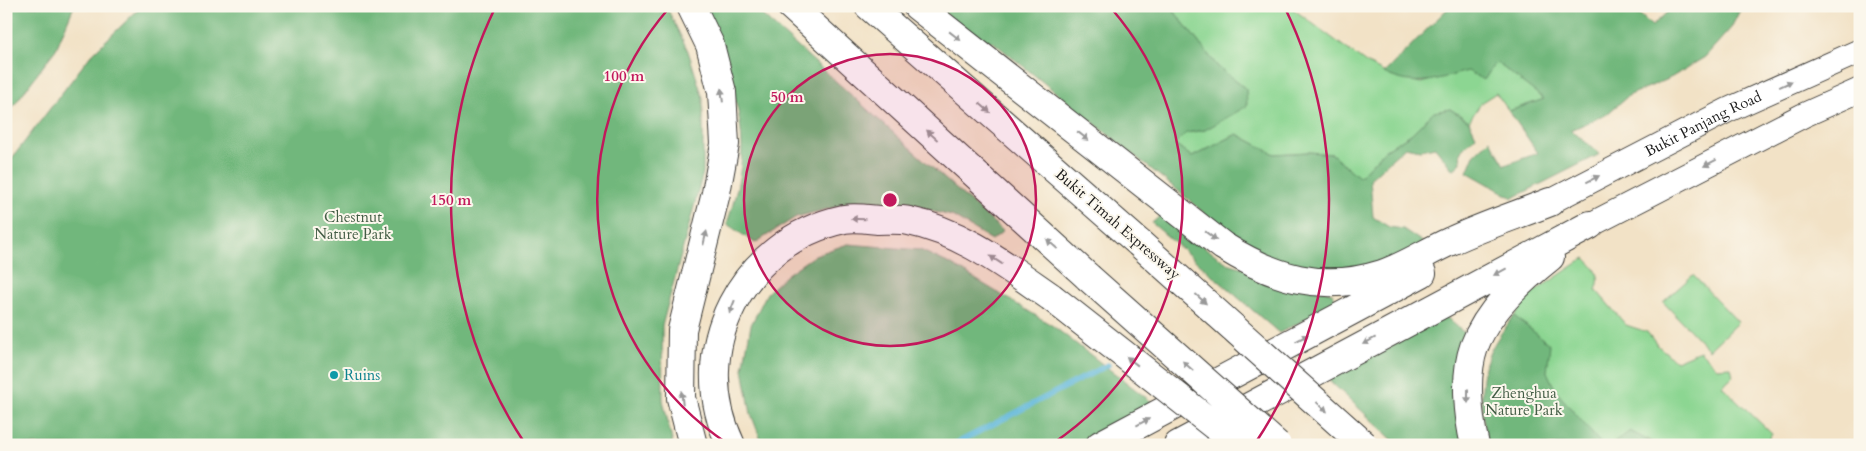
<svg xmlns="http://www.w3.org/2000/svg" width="1866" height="451" font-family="Cardo,serif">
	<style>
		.green { fill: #8cd692; stroke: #547957 }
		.forest { fill: #71b77c; stroke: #466a4c }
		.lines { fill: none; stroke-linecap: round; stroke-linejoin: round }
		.stream { stroke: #5cb6d9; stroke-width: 5.5 }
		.primary-casing { stroke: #3c3a36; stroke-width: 26 }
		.highway-casing { stroke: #3c3a36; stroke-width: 30 }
		.primary { stroke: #fff; stroke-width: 24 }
		.highway { stroke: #fff; stroke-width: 28 }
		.highway-bridge-casing { stroke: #3c3a36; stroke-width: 30; stroke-linecap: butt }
		.highway-bridge { stroke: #fff; stroke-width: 28 }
		.oneway { fill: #999 }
		.ring { fill: none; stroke: #c2185b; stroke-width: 2.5 }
		.culture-dot { fill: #0f9aa8; stroke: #fbf7ec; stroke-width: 2 }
		.labels { text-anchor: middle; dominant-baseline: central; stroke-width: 4; stroke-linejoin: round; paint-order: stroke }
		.street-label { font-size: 15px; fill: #1c1c1c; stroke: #fbf7ec }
		.park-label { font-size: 15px; fill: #435d45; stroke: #fbf7ec }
		.culture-label { font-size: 15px; fill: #0d838f; stroke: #fbf7ec; text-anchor: start }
		.centre { fill: #c2185b; stroke: #fbf7ec; stroke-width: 2.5 }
		.ring-label { font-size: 15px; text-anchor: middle; font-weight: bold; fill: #c2185b; stroke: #fbf7ec; stroke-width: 4; stroke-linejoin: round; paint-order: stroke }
	</style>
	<rect width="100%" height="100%" fill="#fbf7ec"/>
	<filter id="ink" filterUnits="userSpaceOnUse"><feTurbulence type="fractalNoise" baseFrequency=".02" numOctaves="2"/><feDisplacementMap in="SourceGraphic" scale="10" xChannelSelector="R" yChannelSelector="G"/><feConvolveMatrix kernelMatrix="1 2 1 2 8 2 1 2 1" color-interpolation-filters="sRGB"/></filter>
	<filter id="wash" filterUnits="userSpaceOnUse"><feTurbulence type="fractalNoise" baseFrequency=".0096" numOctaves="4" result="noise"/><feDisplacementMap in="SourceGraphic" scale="20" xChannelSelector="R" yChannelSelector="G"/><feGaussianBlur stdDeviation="1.12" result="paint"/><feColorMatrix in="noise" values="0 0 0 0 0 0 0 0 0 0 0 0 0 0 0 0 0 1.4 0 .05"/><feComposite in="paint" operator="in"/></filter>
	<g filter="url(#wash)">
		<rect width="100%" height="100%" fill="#f2e2c6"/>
		<path class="green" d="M 1170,6 L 1289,6 L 1366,63 L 1393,77 L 1421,83 L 1496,62 L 1545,99 L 1509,111 L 1496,93 L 1482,102 L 1469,121 L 1450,109 L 1435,112 L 1411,134 L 1385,150 L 1359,178 L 1332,154 L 1309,152 L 1274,154 L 1237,134 L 1192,157 L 1175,144 L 1186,133 L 1205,130 L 1246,89 L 1218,67 Z
			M 1585,258 C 1596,268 1602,276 1596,290 L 1626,325 L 1647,332 L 1657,345 L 1676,361 L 1700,351 L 1717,368 L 1731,367 L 1733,376 L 1722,386 L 1772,434 L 1769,439 L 1775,445 L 1656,445 L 1648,439 L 1632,445 L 1489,445 L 1486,362 L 1550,345 L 1514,316 L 1532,293 Z
			M 1693,275 L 1738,322 L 1709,350 L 1663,302 Z"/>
		<path class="forest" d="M 6,6 L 74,6 L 56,49 L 6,116 Z
			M 142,6 L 666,6 L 688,51 L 703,98 L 703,173 L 662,326 L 663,400 L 673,445 L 6,445 L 6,166 L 91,55 Z
			M 703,6 L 752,6 L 1003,231 L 992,240 L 952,216 L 910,206 L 844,205 L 796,217 L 755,243 L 727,224 C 735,199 742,173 742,146 C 741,98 719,51 703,6 Z
			M 935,6 L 1170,6 L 1218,67 L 1246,89 L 1247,106 L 1205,130 L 1186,133 L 1175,144 L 1192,157 L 1237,134 L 1274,154 L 1309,152 L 1332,154 L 1359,177 L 1385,150 L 1411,134 L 1434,112 L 1450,109 L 1469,121 L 1476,136 L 1460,152 L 1461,163 L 1453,170 L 1435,147 L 1420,150 L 1405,147 L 1370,179 L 1373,217 L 1389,227 L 1403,229 L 1424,243 L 1381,266 L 1317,272 L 1266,259 L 1223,230 L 1181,193 L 993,42 L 977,38 Z
			M 1450,6 L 1631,6 L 1652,26 L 1674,6 L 1742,6 L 1731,28 L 1705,57 L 1672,77 L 1628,96 L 1607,114 L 1571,130 L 1600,154 L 1513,198 L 1467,172 L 1474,155 L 1490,140 L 1505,165 L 1538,153 L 1509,111 L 1544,99 L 1496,62 L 1484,80 L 1468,71 C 1436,79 1416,89 1384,73 Z
			M 1160,216 L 1227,263 L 1332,293 L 1338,303 L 1279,333 L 1152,223 Z
			M 848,244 L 920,250 L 952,265 L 1053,326 L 1153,403 L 1076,445 L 763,445 L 751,414 L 743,369 L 751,325 L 767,293 L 786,275 L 815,255 Z
			M 1445,316 L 1469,337 L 1463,445 L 1398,445 L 1329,380 Z
			M 1514,316 L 1550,345 L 1547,372 L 1556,391 L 1602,445 L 1489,445 C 1481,419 1479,389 1486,363 C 1490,347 1504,329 1514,316 Z
			M 1630,431 L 1656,445 L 1611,445 Z"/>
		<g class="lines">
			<path class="stream" d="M 953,445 L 1108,365"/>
		</g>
	</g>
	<g filter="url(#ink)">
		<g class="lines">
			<defs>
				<g id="primary">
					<path id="s1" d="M 1550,202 L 1728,110 L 1860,51"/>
					<path d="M 1590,225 L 1804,115 L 1860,90"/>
				</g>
				<path id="highway" d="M 691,6 L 710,45 L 722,92 L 725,144 L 716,193 L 682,330 L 681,398 L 693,445
					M 791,6 L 1088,277
					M 869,6 L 1139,243
					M 917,6 L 1223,246 C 1274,278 1322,293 1382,274 C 1406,266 1428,251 1451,241 C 1483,226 1517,215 1550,202
					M 731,445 C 685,350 742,241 844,219 C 855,217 868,219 878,220 C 888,220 899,219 909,221 C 963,232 1006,266 1051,297
					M 1100,445 L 1422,273
					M 1178,445 L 1590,225
					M 1475,445 C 1468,416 1464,375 1474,347 C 1487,311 1521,280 1550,257"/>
			</defs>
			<use href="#primary" class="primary-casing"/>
			<use href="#highway" class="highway-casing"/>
			<use href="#primary" class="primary"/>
			<use href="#highway" class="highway"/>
			<defs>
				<path id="highway-bridge" d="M 1139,243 L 1364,445
					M 1088,277 L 1277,445
					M 1051,297 L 1239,445"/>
			</defs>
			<use href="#highway-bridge" class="highway-bridge-casing"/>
			<use href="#highway-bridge" class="highway-bridge"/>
		</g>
		<defs><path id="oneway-solid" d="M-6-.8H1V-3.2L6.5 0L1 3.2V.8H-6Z" transform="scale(1.25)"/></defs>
		<g class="oneway">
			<use href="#oneway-solid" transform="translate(955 36) rotate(38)"/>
			<use href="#oneway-solid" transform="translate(1786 84) rotate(-24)"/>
			<use href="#oneway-solid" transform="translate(722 95) rotate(-97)"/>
			<use href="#oneway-solid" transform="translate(985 108) rotate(41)"/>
			<use href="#oneway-solid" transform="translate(932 135) rotate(-138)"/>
			<use href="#oneway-solid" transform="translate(1083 136) rotate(38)"/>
			<use href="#oneway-solid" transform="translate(1710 163) rotate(153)"/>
			<use href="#oneway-solid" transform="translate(1593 179) rotate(-27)"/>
			<use href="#oneway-solid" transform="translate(858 219) rotate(-179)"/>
			<use href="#oneway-solid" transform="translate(1211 236) rotate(38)"/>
			<use href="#oneway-solid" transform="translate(705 238) rotate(-76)"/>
			<use href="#oneway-solid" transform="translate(1052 244) rotate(-138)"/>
			<use href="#oneway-solid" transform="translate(996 260) rotate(-146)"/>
			<use href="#oneway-solid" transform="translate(1500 272) rotate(152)"/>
			<use href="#oneway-solid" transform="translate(1201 299) rotate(42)"/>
			<use href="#oneway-solid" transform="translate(732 307) rotate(112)"/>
			<use href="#oneway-solid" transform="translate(1302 338) rotate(-28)"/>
			<use href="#oneway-solid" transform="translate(1369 341) rotate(152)"/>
			<use href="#oneway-solid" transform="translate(1132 361) rotate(-142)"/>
			<use href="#oneway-solid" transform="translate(1188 366) rotate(-138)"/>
			<use href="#oneway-solid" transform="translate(1468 396) rotate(90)"/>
			<use href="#oneway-solid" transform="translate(682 398) rotate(-96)"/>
			<use href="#oneway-solid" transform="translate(1322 407) rotate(42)"/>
			<use href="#oneway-solid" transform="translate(1143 422) rotate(-28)"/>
		</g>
	</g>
	<circle cx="890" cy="200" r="146" fill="#c2185b" fill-opacity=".12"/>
	<g class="ring">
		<circle cx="890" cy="200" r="146"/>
		<path d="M728 444A293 293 0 0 1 669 8M1111 8A293 293 0 0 1 1052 444"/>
		<path d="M524 442A439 439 0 0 1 495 8M1285 8A439 439 0 0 1 1256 442"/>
	</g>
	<circle class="culture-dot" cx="334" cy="375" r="5"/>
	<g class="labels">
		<g class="street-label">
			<text stroke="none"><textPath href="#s1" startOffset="172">Bukit Panjang Road</textPath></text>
			<text transform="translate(1118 224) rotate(41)">Bukit Timah Expressway</text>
		</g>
		<g class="park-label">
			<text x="353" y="217">Chestnut<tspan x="353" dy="17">Nature Park</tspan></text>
			<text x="1524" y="393">Zhenghua<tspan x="1524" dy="17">Nature Park</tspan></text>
		</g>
		<g class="culture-label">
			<text x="344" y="375">Ruins</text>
		</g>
	</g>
	<circle cx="890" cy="200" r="8" class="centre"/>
	<g class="ring-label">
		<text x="624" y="81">100 m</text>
		<text x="787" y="102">50 m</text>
		<text x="451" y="205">150 m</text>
	</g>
	<rect width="1866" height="451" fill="none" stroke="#fbf7ec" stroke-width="25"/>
</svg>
